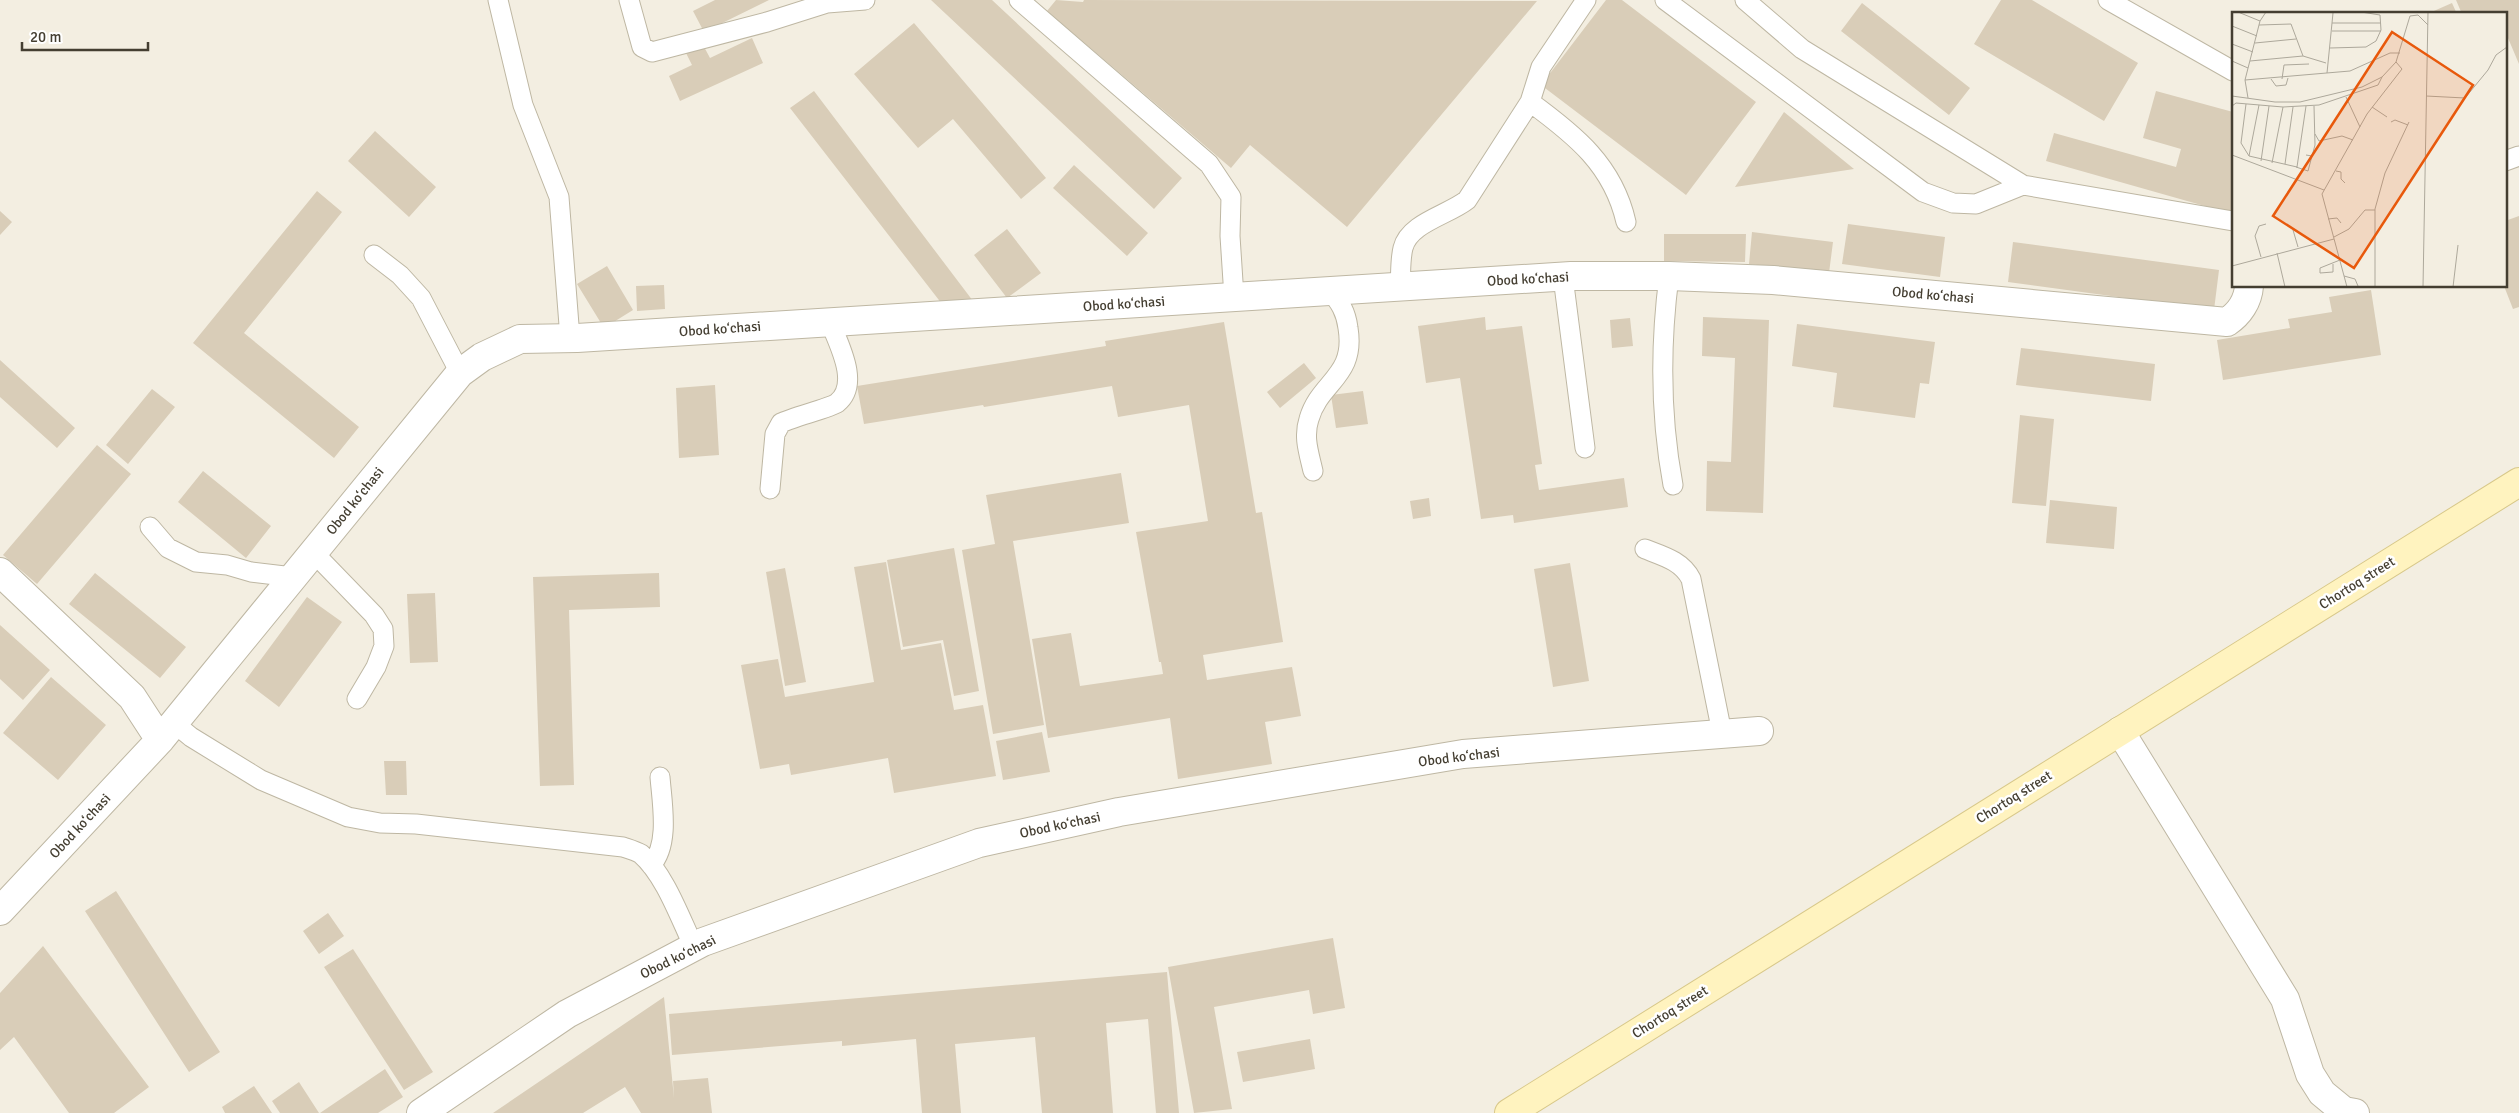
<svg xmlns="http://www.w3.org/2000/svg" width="2519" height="1113" font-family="Signika,sans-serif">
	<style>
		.building { fill: #d9cdb8 }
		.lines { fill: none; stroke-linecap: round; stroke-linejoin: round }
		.lane-casing { stroke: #beb7a3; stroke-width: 21 }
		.street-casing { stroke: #beb7a3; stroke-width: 30 }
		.secondary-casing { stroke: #d8c88a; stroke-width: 30 }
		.lane { stroke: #fff; stroke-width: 19 }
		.street { stroke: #fff; stroke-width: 28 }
		.secondary { stroke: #fff3bf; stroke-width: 28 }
		.labels { text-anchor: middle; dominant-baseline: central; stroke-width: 5; stroke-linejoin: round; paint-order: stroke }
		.street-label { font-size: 14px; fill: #443e31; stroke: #fff }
		.inset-road { fill: none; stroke: #ada89b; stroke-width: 1 }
		.view { fill: #e8590c; fill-opacity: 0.15; stroke: #e8590c; stroke-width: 2.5 }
		.inset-edge { fill: none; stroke: #443e31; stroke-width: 2.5 }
	</style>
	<rect width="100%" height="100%" fill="#f3eee1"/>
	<path class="building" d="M 715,0 L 769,0 L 704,32 L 693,11 Z
		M 931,0 L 992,0 L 1182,178 L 1154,209 Z
		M 1056,0 L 1083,2 L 1084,0 L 1537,1 L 1347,227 L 1250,145 L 1231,168 L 1047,11 Z
		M 1606,0 L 1622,0 L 1756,102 L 1686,195 L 1541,85 Z
		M 2001,0 L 2032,0 L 2138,63 L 2104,121 L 1974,44 Z
		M 2456,0 L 2519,0 L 2519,64 L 2505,31 L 2505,14 L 2462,14 Z
		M 1862,3 L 1970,88 L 1949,115 L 1841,31 Z
		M 2452,3 L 2457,14 L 2427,14 Z
		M 914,23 L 1046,178 L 1021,199 L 953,119 L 918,148 L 854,74 Z
		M 752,38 L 763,63 L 680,101 L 669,76 L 692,65 L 685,51 L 702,43 L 710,58 Z
		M 814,91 L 973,301 L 942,304 L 790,108 Z
		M 2156,91 L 2233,112 L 2233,214 L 2046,161 L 2054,133 L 2176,167 L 2181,149 L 2143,138 Z
		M 1784,112 L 1854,169 L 1735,187 Z
		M 375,131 L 436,187 L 409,217 L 348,161 Z
		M 1074,165 L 1148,233 L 1127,256 L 1053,188 Z
		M 317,191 L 342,212 L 244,333 L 359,427 L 334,458 L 193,343 Z
		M 0,211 L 12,222 L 0,235 Z
		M 2519,216 L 2519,307 L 2513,309 L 2504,286 L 2505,221 Z
		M 1848,224 L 1945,237 L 1940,277 L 1842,264 Z
		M 1007,229 L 1041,273 L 1007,298 L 974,255 Z
		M 1752,232 L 1833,242 L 1829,273 L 1749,264 Z
		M 1664,234 L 1746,234 L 1745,262 L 1664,261 Z
		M 2013,242 L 2219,270 L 2214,310 L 2008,282 Z
		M 607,266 L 633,310 L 604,328 L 577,284 Z
		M 664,285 L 665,309 L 637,311 L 636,286 Z
		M 2371,290 L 2381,355 L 2223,380 L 2217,340 L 2290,328 L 2288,319 L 2332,312 L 2329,297 Z
		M 1485,317 L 1486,330 L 1522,326 L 1542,464 L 1535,465 L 1539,490 L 1624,478 L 1628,507 L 1514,523 L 1513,515 L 1481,519 L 1460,378 L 1426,383 L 1418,326 Z
		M 1703,317 L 1769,320 L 1763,513 L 1706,511 L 1707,461 L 1731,462 L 1735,358 L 1702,356 Z
		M 1630,318 L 1633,346 L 1612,348 L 1610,320 Z
		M 1224,322 L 1256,513 L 1262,512 L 1283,642 L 1203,655 L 1207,680 L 1292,667 L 1301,716 L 1265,722 L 1272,764 L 1178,779 L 1170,718 L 1048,738 L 1032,639 L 1071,633 L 1080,686 L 1163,674 L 1161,662 L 1159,662 L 1136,532 L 1208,521 L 1189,405 L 1118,417 L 1112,386 L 984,407 L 983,405 L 864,424 L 857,386 L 1106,346 L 1105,341 Z
		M 1797,324 L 1935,342 L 1929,384 L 1920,383 L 1915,418 L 1833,407 L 1837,373 L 1792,366 Z
		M 2021,348 L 2155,364 L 2151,401 L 2016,385 Z
		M 0,360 L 75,428 L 57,448 L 0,397 Z
		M 1304,363 L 1316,378 L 1280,408 L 1267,392 Z
		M 715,385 L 719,455 L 679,458 L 676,388 Z
		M 152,389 L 175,407 L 128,464 L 106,445 Z
		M 1363,391 L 1368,424 L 1336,428 L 1331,395 Z
		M 2020,415 L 2054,419 L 2046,506 L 2012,503 Z
		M 97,445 L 131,474 L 37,584 L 3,555 Z
		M 203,471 L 271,526 L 246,558 L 178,502 Z
		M 1121,473 L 1129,523 L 1013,541 L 1044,725 L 993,734 L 962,550 L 995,544 L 986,495 Z
		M 1429,498 L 1431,516 L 1413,519 L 1410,501 Z
		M 2050,500 L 2117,507 L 2114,549 L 2046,543 Z
		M 954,548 L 979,691 L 954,696 L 943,640 L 903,647 L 887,560 Z
		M 886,562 L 901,650 L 941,643 L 954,710 L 983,705 L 996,776 L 894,793 L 888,758 L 791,775 L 789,764 L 760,769 L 741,665 L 778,659 L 785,697 L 874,682 L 854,567 Z
		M 1570,563 L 1589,681 L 1553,687 L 1534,569 Z
		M 785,568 L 806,682 L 785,686 L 766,572 Z
		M 95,573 L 186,647 L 160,678 L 69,604 Z
		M 659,573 L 660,607 L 569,610 L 574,785 L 540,786 L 533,577 Z
		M 435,593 L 438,662 L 410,663 L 407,594 Z
		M 307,597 L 342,622 L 279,707 L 245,681 Z
		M 0,625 L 50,670 L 23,700 L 0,679 Z
		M 51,677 L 106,725 L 58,780 L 3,733 Z
		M 1042,732 L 1050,772 L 1003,780 L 996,741 Z
		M 384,761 L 406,761 L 407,795 L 386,795 Z
		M 116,891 L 220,1052 L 189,1072 L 85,911 Z
		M 328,913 L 344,936 L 319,954 L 303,931 Z
		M 1333,938 L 1345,1008 L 1313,1014 L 1309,990 L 1214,1007 L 1232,1109 L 1194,1113 L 1168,967 Z
		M 43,946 L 149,1087 L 114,1113 L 69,1113 L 14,1037 L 0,1050 L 0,993 Z
		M 353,949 L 433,1072 L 404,1090 L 324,967 Z
		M 1167,972 L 1179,1113 L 1156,1113 L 1148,1019 L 1106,1023 L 1113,1113 L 1042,1113 L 1035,1037 L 955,1044 L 961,1113 L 922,1113 L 916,1039 L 842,1046 L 842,1041 L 672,1055 L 669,1014 Z
		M 664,997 L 674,1098 L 673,1081 L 708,1078 L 712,1113 L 641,1113 L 625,1087 L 583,1113 L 493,1113 Z
		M 1310,1039 L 1315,1069 L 1243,1082 L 1237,1052 Z
		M 385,1069 L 403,1097 L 378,1113 L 320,1113 Z
		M 299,1082 L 319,1113 L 280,1113 L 272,1101 Z
		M 254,1086 L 272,1113 L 225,1113 L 222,1107 Z"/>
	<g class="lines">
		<defs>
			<path id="lane" d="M 498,0 L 523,105 L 559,197 L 570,338
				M 629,0 L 642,47 L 652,52 L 767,22 L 827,3
				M 826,0 L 827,3 L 865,0
				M 1019,0 L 1209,164 L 1231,197 L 1230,236 L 1234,297
				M 1665,0 L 1923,192 L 1953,203 L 1976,204 L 2023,185
				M 1745,0 L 1802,49 L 2023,185 L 2233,221
				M 2108,0 L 2233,71
				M 1530,102 C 1575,135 1613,165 1626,222
				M 2505,161 L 2519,156
				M 374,255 L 400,275 L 421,298 L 460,373
				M 1669,276 C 1660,346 1660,415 1673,485
				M 1563,277 L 1585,448
				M 1400,287 C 1401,274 1400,260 1403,248 C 1409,223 1448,215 1467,200 L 1530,102 L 1541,67 L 1586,0
				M 1313,471 C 1309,453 1303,437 1309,419 C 1320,381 1356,377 1348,328 C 1346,312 1340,302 1330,291
				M 770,489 L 775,434 L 781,423 C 793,417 830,408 837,403 C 861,384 838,343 830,322
				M 150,527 L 168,548 L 196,562 L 227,565 L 251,572 L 293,577
				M 1645,549 C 1663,556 1682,561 1691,579 L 1722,733
				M 313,552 L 374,615 L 383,629 L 384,646 L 376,667 L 357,699
				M 174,723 L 191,737 L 261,780 L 348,817 L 380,823 L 416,824 L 623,847 C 629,849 636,851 641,854 C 665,875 680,918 694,947
				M 651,865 C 670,845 662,803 660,777"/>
			<path id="street" d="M 0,572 L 132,697 L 160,740
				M 2120,731 L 2285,999 L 2310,1074 L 2322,1093 L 2344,1111 L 2355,1113
				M 0,911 L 160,740 L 460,373 L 482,357 L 520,339 L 577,338 L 1571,276 L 1669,276 L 1773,280 L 2227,322 C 2239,314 2248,301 2249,286
				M 421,1113 L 567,1014 L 703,942 L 979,843 L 1119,812 L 1463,754 L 1759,731"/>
			<path id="secondary" d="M 1509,1113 L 2519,482"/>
		</defs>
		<use href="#lane" class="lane-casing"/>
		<use href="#street" class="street-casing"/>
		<use href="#secondary" class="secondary-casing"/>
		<use href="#lane" class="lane"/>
		<use href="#street" class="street"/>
		<use href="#secondary" class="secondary"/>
	</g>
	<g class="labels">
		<g class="street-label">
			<text transform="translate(1528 279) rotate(-3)">Obod koʻchasi</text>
			<text transform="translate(1933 295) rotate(5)">Obod koʻchasi</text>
			<text transform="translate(1124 304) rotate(-4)">Obod koʻchasi</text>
			<text transform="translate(720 329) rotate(-4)">Obod koʻchasi</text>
			<text transform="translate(355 501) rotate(-51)">Obod koʻchasi</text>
			<text transform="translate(2357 583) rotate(-32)">Chortoq street</text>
			<text transform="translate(1459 757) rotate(-7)">Obod koʻchasi</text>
			<text transform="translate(2014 797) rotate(-32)">Chortoq street</text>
			<text transform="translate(1060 825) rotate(-12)">Obod koʻchasi</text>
			<text transform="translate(80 826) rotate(-47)">Obod koʻchasi</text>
			<text transform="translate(678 957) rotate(-26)">Obod koʻchasi</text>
			<text transform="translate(1670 1012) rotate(-32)">Chortoq street</text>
		</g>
	</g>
	<g transform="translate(2232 12)">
		<rect width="275" height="275" fill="#f3eee1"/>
		<path class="inset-road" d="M 6,0 L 28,9M 83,0 L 104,0M 100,11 L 149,11M 27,13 L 59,12 L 71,44M 0,14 L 25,24M 100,19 L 149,19M 23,31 L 64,27M 0,32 L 21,40M 98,36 L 134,35 L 144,29 L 149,18 L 148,3 L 129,0M 0,49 L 16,56M 18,49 L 71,44 L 94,51M 95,61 L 101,1M 39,67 L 44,74 L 54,73 L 56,66M 50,67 L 52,53 L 77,52M 13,68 L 118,59 L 158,41 L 168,41M 0,84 L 43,90 L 68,90 L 130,75 L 150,65 L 164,50 L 178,4 L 186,3 L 196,13M 194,84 L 233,86 L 256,58 L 264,43 L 275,35M 114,85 L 128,115M 16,86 L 13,68 L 28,9 L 34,0M 14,92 L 9,131 L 17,144 L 65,155 L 74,94M 0,94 L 4,91 L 51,95 L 87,93 L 146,73 L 150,65M 140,95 L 155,105M 159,110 L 163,108 L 176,113M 83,122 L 87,129 L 110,124 L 121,128M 0,143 L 92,178M 74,143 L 80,144 L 83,133 L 82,94M 17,144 L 27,93M 29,149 L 37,94M 40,151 L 51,95M 53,152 L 61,95M 64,155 L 76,159 L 80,144M 104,159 L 109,160 L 109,167 L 113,171M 96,207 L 105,206 L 109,211M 61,218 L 66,235M 102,225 L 117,217 L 133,198 L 143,198M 45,241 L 53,275M 29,245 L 23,224 L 27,214 L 34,212M 101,252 L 101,260 L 88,261 L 88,256 L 108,248M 0,254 L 102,227M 112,264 L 123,267 L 126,274M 115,275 L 90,182 L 135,102 L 170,57 L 164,50M 143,275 L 143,197 L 153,161 L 177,110M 191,275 L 196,0M 221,275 L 226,233"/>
		<path class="view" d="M 160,20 L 241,73 L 122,256 L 41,204 Z"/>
		<rect width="275" height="275" class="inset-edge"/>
	</g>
	<path d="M22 42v8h126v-8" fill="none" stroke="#443e31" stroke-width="2.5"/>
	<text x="30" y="42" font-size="15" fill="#443e31" stroke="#ffffff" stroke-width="4" paint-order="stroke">20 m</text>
</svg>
